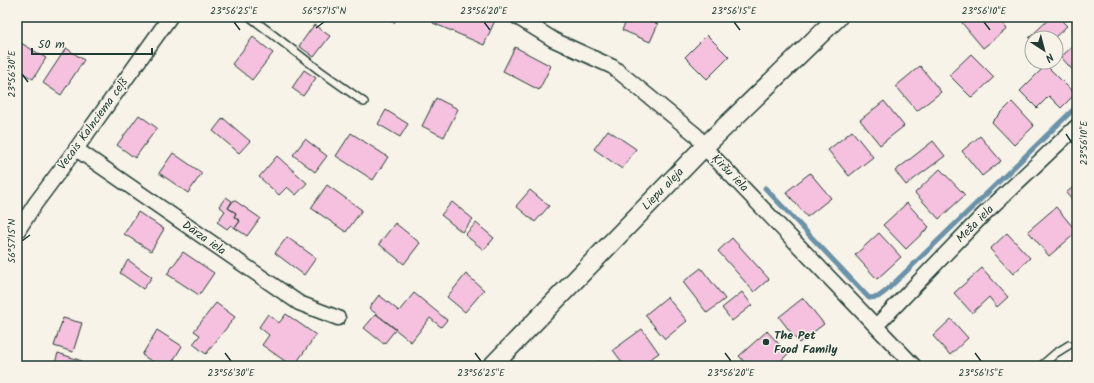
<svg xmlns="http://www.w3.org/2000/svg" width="1094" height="383" font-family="Kalam,sans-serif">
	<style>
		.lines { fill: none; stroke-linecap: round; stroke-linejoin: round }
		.stream { stroke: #6a92a9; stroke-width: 5 }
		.building { fill: #f5c1de; stroke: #1f3d34 }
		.service-casing { stroke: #1f3d34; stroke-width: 10 }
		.minor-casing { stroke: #1f3d34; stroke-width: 17 }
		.tertiary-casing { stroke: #1f3d34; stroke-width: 21 }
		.service { stroke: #f7f3e8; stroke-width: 7 }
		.minor { stroke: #f7f3e8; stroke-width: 14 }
		.tertiary { stroke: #f7f3e8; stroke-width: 18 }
		.ticks { fill: none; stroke: #1f3d34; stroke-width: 1.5 }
		.poi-dot { fill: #1f3d34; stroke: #f7f3e8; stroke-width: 1.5 }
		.labels { text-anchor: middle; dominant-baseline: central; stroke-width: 3; stroke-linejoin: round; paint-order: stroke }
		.street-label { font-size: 12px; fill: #1f3d34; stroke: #f7f3e8 }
		.poi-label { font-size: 12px; font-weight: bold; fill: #1f3d34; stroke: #f7f3e8; text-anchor: start }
		.neatline { fill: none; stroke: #1f3d34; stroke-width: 1.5 }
		.ticks-label { font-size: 10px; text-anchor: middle; fill: #1f3d34 }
	</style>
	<rect width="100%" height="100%" fill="#f7f3e8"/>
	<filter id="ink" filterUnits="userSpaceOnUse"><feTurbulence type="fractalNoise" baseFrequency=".025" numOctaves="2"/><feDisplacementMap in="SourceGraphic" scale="8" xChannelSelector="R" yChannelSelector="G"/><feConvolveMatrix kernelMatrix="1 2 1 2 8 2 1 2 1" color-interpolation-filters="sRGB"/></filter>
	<g filter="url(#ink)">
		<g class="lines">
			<path class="stream" d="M 765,188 L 869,298 L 878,297 L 886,291 L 1077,106"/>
		</g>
		<path class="building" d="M 384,17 L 397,17 L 394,23 Z
			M 436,17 L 493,17 L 496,18 L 484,45 L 433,23 Z
			M 571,17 L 583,17 L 580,22 Z
			M 628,17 L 640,17 L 658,24 L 650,42 L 622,30 Z
			M 970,17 L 997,17 L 1007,29 L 983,48 L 962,23 Z
			M 1051,17 L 1058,17 L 1067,26 L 1054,38 L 1032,38 L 1032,41 L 1029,38 Z
			M 314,25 L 330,36 L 314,57 L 299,46 Z
			M 707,35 L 729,57 L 707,79 L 685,57 Z
			M 253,37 L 273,53 L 252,80 L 232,64 Z
			M 1077,42 L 1077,75 L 1061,57 Z
			M 21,43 L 46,58 L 33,79 L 17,70 L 17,50 Z
			M 515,47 L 551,66 L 539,90 L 503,71 Z
			M 66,48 L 84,60 L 61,95 L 43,83 Z
			M 971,54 L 994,77 L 972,98 L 949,75 Z
			M 1046,65 L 1075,94 L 1061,108 L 1049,96 L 1037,108 L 1020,91 Z
			M 920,66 L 941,92 L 917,111 L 896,86 Z
			M 304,70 L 316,78 L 303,96 L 292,88 Z
			M 436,98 L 458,109 L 444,137 L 422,126 Z
			M 884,101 L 904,126 L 880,145 L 860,120 Z
			M 1012,102 L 1034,126 L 1014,145 L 992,122 Z
			M 386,110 L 408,124 L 400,137 L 378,124 Z
			M 139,115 L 157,128 L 135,158 L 117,145 Z
			M 223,118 L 250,141 L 239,153 L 213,131 Z
			M 608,130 L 636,149 L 622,169 L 594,149 Z
			M 852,131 L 873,157 L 849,176 L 828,150 Z
			M 351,133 L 388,157 L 373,180 L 336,156 Z
			M 980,136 L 1001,161 L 982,176 L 962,151 Z
			M 305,139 L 327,156 L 315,172 L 293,155 Z
			M 933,141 L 945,156 L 906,185 L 895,171 Z
			M 173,153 L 202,173 L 188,193 L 159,173 Z
			M 277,156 L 307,183 L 296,195 L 287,187 L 279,195 L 259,177 Z
			M 940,169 L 965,195 L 939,219 L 915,193 Z
			M 810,173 L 831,198 L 807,217 L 786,192 Z
			M 1077,184 L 1077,205 L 1066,193 Z
			M 327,185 L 362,210 L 346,232 L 311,208 Z
			M 530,190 L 549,206 L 535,222 L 516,206 Z
			M 226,197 L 232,201 L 228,208 L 236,213 L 234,217 L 240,221 L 235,228 L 231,225 L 227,229 L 217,222 L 225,211 L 219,206 Z
			M 234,200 L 260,218 L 247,236 L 235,228 L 240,221 L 234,217 L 236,213 L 228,208 Z
			M 452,202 L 473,219 L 462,232 L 441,215 Z
			M 907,203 L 929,227 L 906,249 L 883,225 Z
			M 1056,207 L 1077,232 L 1049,256 L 1028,231 Z
			M 138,212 L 164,229 L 151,251 L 124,234 Z
			M 395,223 L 420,243 L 404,264 L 379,244 Z
			M 476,223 L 494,238 L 484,250 L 465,235 Z
			M 879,233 L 901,257 L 877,279 L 855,255 Z
			M 1007,233 L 1030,258 L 1013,274 L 990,249 Z
			M 287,237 L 316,258 L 304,275 L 275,253 Z
			M 732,238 L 769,279 L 754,292 L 718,251 Z
			M 183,252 L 214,273 L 199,295 L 167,274 Z
			M 128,260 L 152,277 L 143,289 L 120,273 Z
			M 701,268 L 725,299 L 707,313 L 683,282 Z
			M 982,268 L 1008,297 L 997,307 L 989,297 L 972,313 L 954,293 Z
			M 466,274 L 484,290 L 465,312 L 447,297 Z
			M 742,292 L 752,305 L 732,321 L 722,308 Z
			M 414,293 L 447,320 L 441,327 L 430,318 L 411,342 L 369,308 L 379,295 L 399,311 Z
			M 667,297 L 687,321 L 665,339 L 645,315 Z
			M 803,298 L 824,324 L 799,343 L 779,317 Z
			M 216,303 L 235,317 L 206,354 L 193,344 L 200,335 L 194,331 Z
			M 268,314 L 279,323 L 286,314 L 316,335 L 294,366 L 292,366 L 262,345 L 269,335 L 259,327 Z
			M 376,314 L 396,329 L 384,344 L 364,328 Z
			M 63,318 L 82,323 L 73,352 L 54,346 Z
			M 951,319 L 968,338 L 950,355 L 933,336 Z
			M 642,329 L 659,353 L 640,366 L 625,366 L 613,350 Z
			M 157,330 L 182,346 L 170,366 L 159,366 L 142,355 Z
			M 767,331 L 788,354 L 775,366 L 748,366 L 739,356 Z
			M 58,353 L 82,361 L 80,366 L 54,366 Z
			M 598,361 L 602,366 L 591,366 Z"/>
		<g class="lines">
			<defs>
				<path id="service" d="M 250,17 L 319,70 L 364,102
					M 1041,366 L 1056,353 L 1069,345"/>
				<path id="minor" d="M 517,17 L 554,40 L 613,67 L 696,135 L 704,147 L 914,366
					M 76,149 L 299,303 L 338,318
					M 17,232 L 35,204 L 76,149 L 170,17
					M 876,326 L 984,214 L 1077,126"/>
				<path id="tertiary" d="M 492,366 L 704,147 L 838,17"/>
			</defs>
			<use href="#service" class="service-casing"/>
			<use href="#minor" class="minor-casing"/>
			<use href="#tertiary" class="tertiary-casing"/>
			<use href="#service" class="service"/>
			<use href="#minor" class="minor"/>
			<use href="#tertiary" class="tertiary"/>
		</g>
	</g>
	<path class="ticks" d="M 234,22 L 240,30M 484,22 L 490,30M 734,22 L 740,30M 984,22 L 990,30M 316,28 L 324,22M 22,74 L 28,82M 1066,134 L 1072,143M 22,241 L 30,235M 225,353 L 231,361M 475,353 L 481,361M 725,353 L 731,361M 975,353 L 981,361"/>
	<circle class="poi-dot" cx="766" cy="342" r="4"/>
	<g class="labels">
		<g class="street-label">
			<text transform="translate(93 124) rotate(-54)">Vecais Kalnciema ceļš</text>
			<text transform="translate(730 173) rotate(46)">Ķiršu iela</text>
			<text transform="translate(663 189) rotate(-46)">Liepu aleja</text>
			<text transform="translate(975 224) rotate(-45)">Meža iela</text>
			<text transform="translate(204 238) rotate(35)">Dārza iela</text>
		</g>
		<g class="poi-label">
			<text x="774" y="335">The Pet<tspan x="774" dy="14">Food Family</tspan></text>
		</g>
	</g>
	<rect width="1094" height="383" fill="none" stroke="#f7f3e8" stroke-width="44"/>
	<g transform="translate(1044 50) rotate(144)"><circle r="19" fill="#f7f3e8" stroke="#a1aaa0"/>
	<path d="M0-3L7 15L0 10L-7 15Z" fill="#1f3d34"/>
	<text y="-6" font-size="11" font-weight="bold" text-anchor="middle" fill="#1f3d34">N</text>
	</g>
	<path d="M32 48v6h120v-6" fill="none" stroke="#1f3d34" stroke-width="2"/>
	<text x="38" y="48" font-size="12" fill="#1f3d34" stroke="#f7f3e8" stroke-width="3" paint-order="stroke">50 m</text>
	<rect x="22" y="22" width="1050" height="339" class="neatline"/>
	<g class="ticks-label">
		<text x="234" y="14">23°56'25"E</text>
		<text x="324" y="14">56°57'15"N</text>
		<text x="484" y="14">23°56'20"E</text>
		<text x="734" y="14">23°56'15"E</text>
		<text x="984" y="14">23°56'10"E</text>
		<text transform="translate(11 74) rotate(-90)" y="4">23°56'30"E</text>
		<text transform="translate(1083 143) rotate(-90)" y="4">23°56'10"E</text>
		<text transform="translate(11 241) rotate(-90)" y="4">56°57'15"N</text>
		<text x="231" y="376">23°56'30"E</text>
		<text x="481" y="376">23°56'25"E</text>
		<text x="731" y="376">23°56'20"E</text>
		<text x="981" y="376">23°56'15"E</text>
	</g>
</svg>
